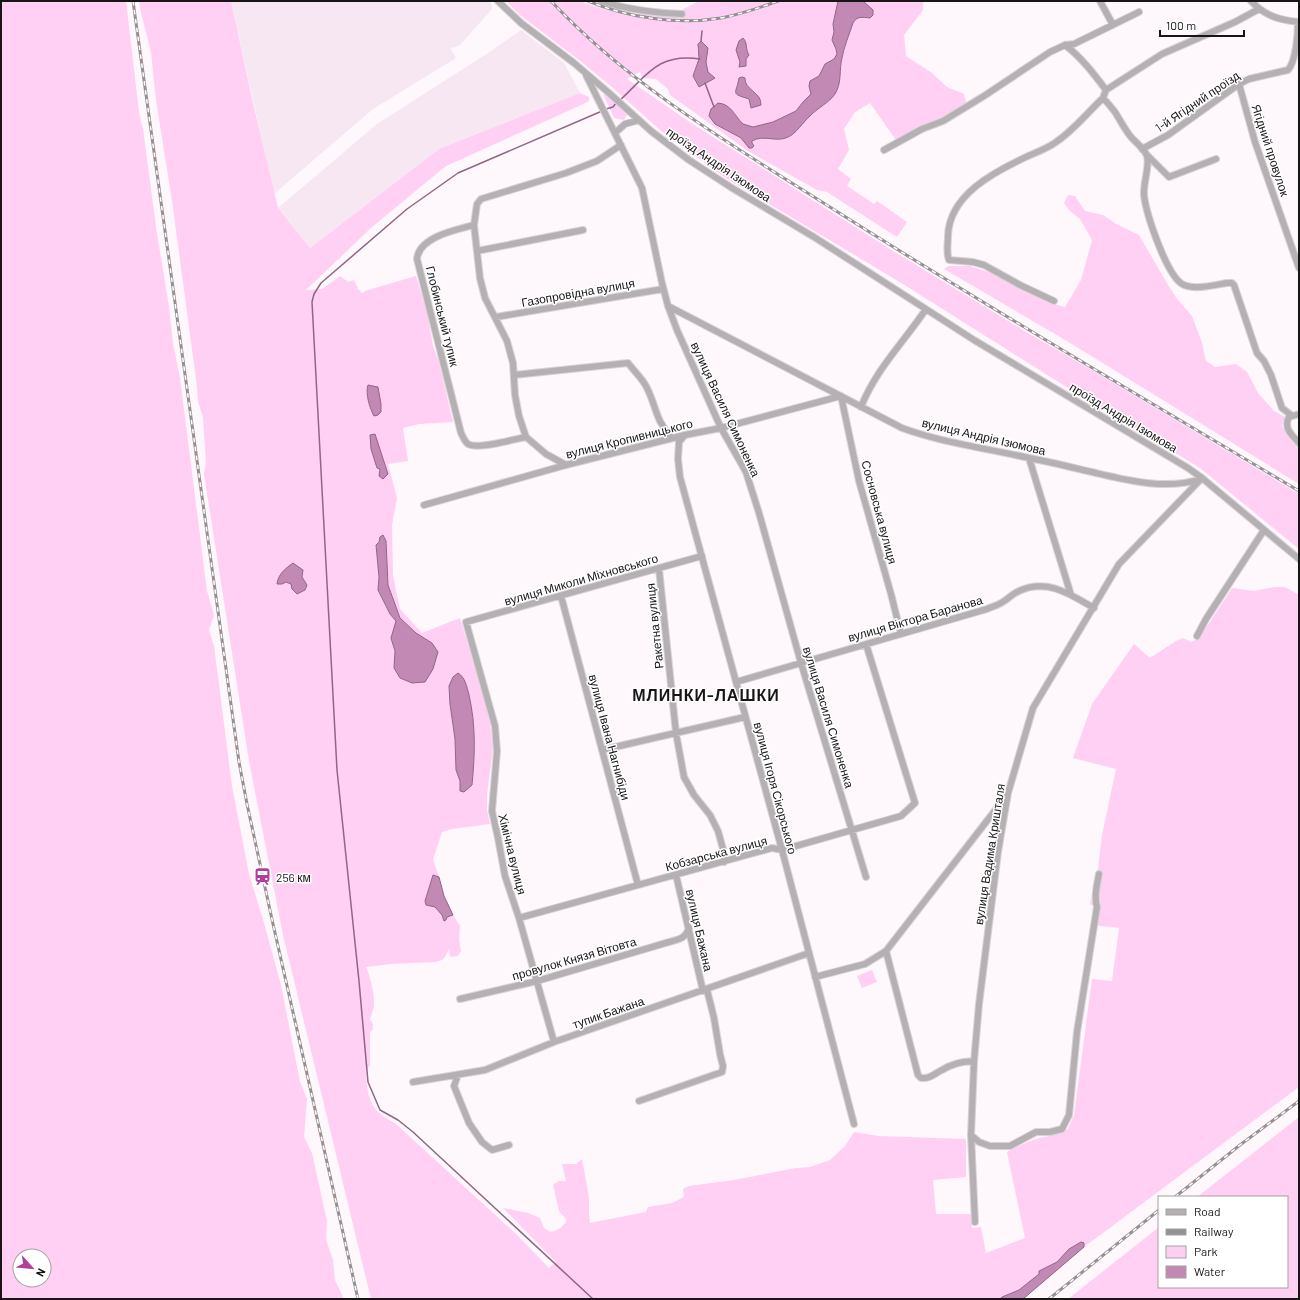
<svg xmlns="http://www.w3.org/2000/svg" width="1300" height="1300" font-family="Barlow,sans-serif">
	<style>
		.built { fill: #f7e7f3 }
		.green { fill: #ffcff4; fill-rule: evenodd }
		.water { fill: #c289b5; stroke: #8f6686 }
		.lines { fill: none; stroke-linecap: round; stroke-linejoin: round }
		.stream { stroke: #8f6686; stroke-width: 1.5 }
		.minor-casing { stroke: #d9d3d7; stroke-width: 8 }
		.minor { stroke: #b4b0b3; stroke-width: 6 }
		.rail-casing { stroke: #959094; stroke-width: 3 }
		.rail { stroke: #fff; stroke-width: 1.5; stroke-dasharray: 4.5; stroke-linecap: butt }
		.labels { text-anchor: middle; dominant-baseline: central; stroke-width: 3; stroke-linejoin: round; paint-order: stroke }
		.street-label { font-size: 12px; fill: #181517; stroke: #fff }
		.poi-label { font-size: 12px; fill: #181517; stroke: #fff; text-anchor: start }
		.district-label { font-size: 16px; font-weight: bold; letter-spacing: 1px; fill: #181517; stroke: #fff }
	</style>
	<rect width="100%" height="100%" fill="#fef7fc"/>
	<path class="built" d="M 231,1 L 489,1 L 491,3 L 492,9 L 459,46 L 450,48 L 456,58 L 373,109 L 274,194 Z
		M 521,30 L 564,63 L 580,93 L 439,149 L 310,248 L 278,208 L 377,124 L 488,53 Z"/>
	<path class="green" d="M 1,1 L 126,1 L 139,113 L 143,129 L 156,227 L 169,307 L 173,344 L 180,378 L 207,591 L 214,615 L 209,630 L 214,646 L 232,786 L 249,874 L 264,923 L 281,985 L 300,1082 L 307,1099 L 304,1137 L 312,1153 L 327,1221 L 326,1240 L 333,1260 L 335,1280 L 344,1299 L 1,1299 ZM 20,1256 L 44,1256 L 44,1280 L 20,1280 Z
		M 139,1 L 231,1 L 253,103 L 278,208 L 310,248 L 439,149 L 580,93 L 589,97 L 589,101 L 579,106 L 446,166 L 372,227 L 306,290 L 322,289 L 340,276 L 348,282 L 354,280 L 358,289 L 362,293 L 368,290 L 416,276 L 427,312 L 433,346 L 439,362 L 453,422 L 419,424 L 403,428 L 408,461 L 388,464 L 397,498 L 392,525 L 393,576 L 400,609 L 422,633 L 460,618 L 481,686 L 490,723 L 493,748 L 487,795 L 487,810 L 490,824 L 452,829 L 442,832 L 433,859 L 439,877 L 433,875 L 425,901 L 426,905 L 435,907 C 442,914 442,918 453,915 L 460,926 L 459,939 L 461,951 L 458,956 L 450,957 L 449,949 L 445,957 L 442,960 L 436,962 L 390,964 L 366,967 C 371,980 374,991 374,1004 C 374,1009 371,1015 370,1020 L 373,1023 L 373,1029 L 370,1032 L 370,1066 L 366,1069 C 366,1083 367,1100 377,1111 C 382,1116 390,1120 396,1124 L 515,1233 L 549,1268 L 556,1262 L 503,1208 L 528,1213 L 540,1218 L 544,1228 L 550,1232 C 559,1230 562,1228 567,1220 L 559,1211 L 553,1185 L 559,1181 L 566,1181 L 562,1164 L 576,1164 L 582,1159 L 589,1198 L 589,1214 L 590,1223 L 646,1212 L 648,1207 L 672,1203 L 684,1197 L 683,1189 L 689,1186 L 734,1180 L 796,1168 L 810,1167 L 830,1160 L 845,1146 L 854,1132 L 878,1136 L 966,1139 L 966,1177 L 933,1180 L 936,1214 L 971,1214 L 972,1228 L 981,1227 L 986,1253 L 1025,1238 L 1007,1152 C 1018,1146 1029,1141 1040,1138 C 1050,1136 1059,1134 1068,1129 L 1074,1115 L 1092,979 L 1112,981 L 1119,928 L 1092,925 L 1095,907 L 1090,904 L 1098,869 L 1102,835 L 1116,769 L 1073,758 L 1092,704 L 1134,644 L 1150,658 L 1176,641 L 1183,638 L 1191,642 L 1200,637 L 1232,588 L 1254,591 L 1275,587 L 1285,587 L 1299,595 L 1299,1087 L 1084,1247 L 1084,1243 L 1069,1249 L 1057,1262 L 1039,1271 L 1039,1274 L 1019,1290 L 1002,1297 L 1000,1299 L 371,1299 L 283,935 L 249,761 L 204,474 L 206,463 L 203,417 L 198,402 L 197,386 L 172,201 L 156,100 L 151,52 L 141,13 ZM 368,385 L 373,385 C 378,395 381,401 381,412 L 372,412 L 367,393 ZM 379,541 L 386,564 L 388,585 L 400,618 L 416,633 L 432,643 L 412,683 L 400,678 L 394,668 L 395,651 L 391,638 L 396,621 L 390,614 L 378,590 L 379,577 L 376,545 ZM 458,673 L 462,676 C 476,712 476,748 472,785 L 460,791 L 460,781 L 456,770 L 455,739 L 452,721 Z
		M 506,1 L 579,1 L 604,9 L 637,17 L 642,9 L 678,12 L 699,1 L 838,1 L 833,24 L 834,32 L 832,40 L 836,49 L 837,54 L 834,59 L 825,64 L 819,76 L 810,81 L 811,94 L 803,102 L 796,111 L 773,122 L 753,127 L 743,124 L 734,112 L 715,124 L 741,139 L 752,143 L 755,139 L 768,137 L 779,139 L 792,135 L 813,112 L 840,78 L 842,58 L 853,23 C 857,16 862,17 869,18 L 873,10 L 863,1 L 923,1 L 923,10 L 904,35 L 906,56 L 932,73 L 947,87 L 964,94 L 966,102 L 960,108 L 896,140 L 870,103 L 855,112 L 844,129 L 849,150 L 838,169 L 851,179 L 847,186 L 874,204 L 877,201 L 907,222 L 897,237 L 827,192 L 817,190 L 748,151 L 670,95 L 668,89 L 656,79 L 643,78 L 640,72 L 627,79 L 691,123 L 893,251 L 1028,333 L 1085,366 L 1299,494 L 1299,549 L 1200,468 L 1065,386 L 903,284 L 724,177 L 660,130 L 613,88 L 579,60 L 520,15 ZM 697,47 L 708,50 C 704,58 706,67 709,75 L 714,77 L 701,86 L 697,85 L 693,76 L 699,59 ZM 745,78 C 745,84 749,90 755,91 L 762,103 L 750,103 L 749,100 L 739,96 L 736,94 L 737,87 Z
		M 603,94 L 608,96 L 627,115 L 624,120 L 614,118 Z
		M 1068,195 L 1075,196 L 1085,211 L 1103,215 L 1116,224 L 1139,235 L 1168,285 L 1177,299 L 1192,316 L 1202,343 L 1206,361 L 1215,367 L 1236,364 L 1247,372 L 1258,393 L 1274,411 L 1285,417 L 1282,426 L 1290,439 L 1299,449 L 1299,484 L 1067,341 L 944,269 L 949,266 L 970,266 L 991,273 L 1049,303 L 1065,307 L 1081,280 L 1092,240 L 1080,219 L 1070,211 L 1064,203 Z
		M 872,970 L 877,982 L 862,988 L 857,976 Z
		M 1299,1117 L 1299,1299 L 1068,1299 L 1159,1227 L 1159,1287 L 1287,1287 L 1287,1197 L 1197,1197 Z"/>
	<path class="water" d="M 838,1 L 863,1 L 873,10 L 873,15 L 870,18 C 862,17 857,16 853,23 C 849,35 844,47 842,58 C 839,70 842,83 835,94 C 829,103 817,108 810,116 C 803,122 796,134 788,137 C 777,143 763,134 752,141 L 752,143 L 754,146 L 752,148 L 749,148 L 741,138 L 715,124 L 709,116 L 711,109 L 718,103 C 731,104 734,115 743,124 L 753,127 L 773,122 L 796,111 L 803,102 L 811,94 L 809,86 L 810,81 L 819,76 L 825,64 L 834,59 L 837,54 L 836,49 L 832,40 L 834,32 L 833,24 Z
		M 743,38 C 748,43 745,49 749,55 L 746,59 L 746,66 L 739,67 L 740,62 L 736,50 L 739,41 Z
		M 701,41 L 708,48 L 706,62 L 708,72 L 715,78 L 699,87 L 693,76 L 699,59 L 698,44 Z
		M 742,77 L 745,78 C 744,90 762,92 761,105 L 751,108 L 749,99 C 730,93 736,95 739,78 Z
		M 368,385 L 378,387 L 381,404 L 381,412 L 378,415 L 374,416 C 370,409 365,393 368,385 Z
		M 375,434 L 388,474 L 383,479 L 379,476 L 380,469 L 377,468 L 371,449 L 370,435 Z
		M 383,535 L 386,541 L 388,585 L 400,618 L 416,633 L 432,643 L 438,652 L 433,669 L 425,682 L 412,683 L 400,678 L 394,668 L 395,651 L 391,638 L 396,621 L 390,614 L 378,590 L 379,577 L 376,545 L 379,542 L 380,537 Z
		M 293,563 L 303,570 L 302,577 L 307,585 L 305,590 L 297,594 L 292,589 L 291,584 L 286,582 L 282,584 L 277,584 C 278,574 286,568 293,563 Z
		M 458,673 C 465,677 467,687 469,695 C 476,725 475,755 472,785 L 464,792 L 460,791 L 460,781 L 456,770 L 455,739 L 450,704 L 449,686 L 453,677 Z
		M 433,875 L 439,877 L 444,896 L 453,915 L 447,917 L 446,920 L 444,921 L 442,915 L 435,907 L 426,905 L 425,901 Z
		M 1081,1242 L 1084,1243 L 1084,1247 L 1023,1299 L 1000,1299 L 1002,1297 L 1019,1290 L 1039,1274 L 1039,1271 L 1057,1262 L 1069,1249 Z"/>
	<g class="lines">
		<path class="stream" d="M 701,41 L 702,31
			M 705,83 L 714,107
			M 619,101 C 647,76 656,53 700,59
			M 606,109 L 613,107 L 616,103
			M 593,1299 L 413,1132 L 398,1120 L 380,1110 L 368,1082 L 359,981 L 337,770 L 312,302 L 314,294 L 321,283 L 407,209 L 458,173 L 602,111"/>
		<defs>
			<path id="minor" d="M 498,1 L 521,23 L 574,63 L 609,93 L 651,131 L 689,160 L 732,188 L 814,237 L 974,340 L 1188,468 L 1202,478 L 1299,559
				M 601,1 C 628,10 654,13 682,14
				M 1100,1 L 1113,25
				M 1251,1 C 1265,16 1279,20 1299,22
				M 1065,45 C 1081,57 1094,74 1106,90
				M 586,75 L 642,188 L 662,283 L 668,306 L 677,330 L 721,428 L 746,472 L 759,513 L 801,663 L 866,877
				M 1239,84 L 1255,142 L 1299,268
				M 1103,98 C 1107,102 1111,107 1115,112 C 1120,120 1125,130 1131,137 C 1136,143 1145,149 1147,156 C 1150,166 1143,183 1144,195 C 1146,213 1167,278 1184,285 C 1196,290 1214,285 1227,283 L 1232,283 L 1234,285 L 1257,353 L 1264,361 L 1271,375 L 1282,408 L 1291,415
				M 615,133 L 625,124 L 639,120
				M 1142,149 L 1168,135 L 1239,84 L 1249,79 L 1288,70 C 1296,61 1298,34 1298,22
				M 884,150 L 922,129 L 943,121 L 984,96 L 1050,52 L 1065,45 L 1074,44 L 1139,12
				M 1146,154 L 1169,177 L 1216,159
				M 474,225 L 480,278 L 485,298 L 507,341 L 513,363 L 515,395 L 519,416 L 526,437 L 546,454 L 566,465
				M 477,251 L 583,230
				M 1054,301 L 1020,285 L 984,265 L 973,262 L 949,260 C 946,253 948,243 948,236 C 949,195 994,172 1026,157 C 1036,152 1047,149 1056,142 C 1074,130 1088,112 1103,98 L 1106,90 L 1162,54 L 1235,22 L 1259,9
				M 668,306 L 902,428 C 943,443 986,448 1029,458 C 1051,462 1074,468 1096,473 C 1130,481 1167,490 1201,479
				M 496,317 L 663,289
				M 514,375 L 628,363 C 634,371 643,379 647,388 C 657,408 655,420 672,438
				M 861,407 C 876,369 904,342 926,309
				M 1299,414 L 1289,417 C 1283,428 1292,435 1299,443
				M 685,435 L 679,442 L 678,459 L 680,477 L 782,850 L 854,1124
				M 526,437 C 515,439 477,450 468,444 C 465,442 463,437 461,433 L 417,259 C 419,237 455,230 474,225 L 477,204 L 481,199 L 566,173 L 597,161 L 621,145
				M 1029,458 L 1071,595
				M 424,505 L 566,465 L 685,435 L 721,428 L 841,396 L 859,481 L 891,594 L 901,634
				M 659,569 L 676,733 L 684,777 L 694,795 L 710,815 L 718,831 L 723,849 L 724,862
				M 561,596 L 638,885
				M 1197,636 L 1206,619 L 1264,530
				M 736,682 L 987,609 C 991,607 996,606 1001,603 C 1007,600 1012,594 1019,591 C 1047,578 1070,594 1094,608
				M 602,750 L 745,717
				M 676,875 L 703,991
				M 519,918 L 772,848 L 782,850 L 901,816 L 915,803 L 866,644
				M 886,951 L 918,1075 L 921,1078 C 930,1079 934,1074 942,1070 C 950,1065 964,1060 974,1062
				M 815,977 L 865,964 L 886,951 L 1007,795
				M 460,999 L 537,981 L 669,942 C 679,939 685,939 689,928
				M 554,1042 L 519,918 L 505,876 L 498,838 L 492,811 L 497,751 L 495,726 L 466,622 L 702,556
				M 458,1075 L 454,1086 L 469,1123 L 482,1142 L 492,1150 L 509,1145
				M 413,1082 L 485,1070 L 554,1042 L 809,953
				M 639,1101 L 722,1072 L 723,1066 L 720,1054 L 714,1018 L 707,990
				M 971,1135 L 979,1142 L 990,1146 L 1010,1146 L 1036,1132 L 1050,1132 L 1062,1129 L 1069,1115 L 1077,1032 L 1097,907 C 1094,896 1097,885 1099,874
				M 975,1222 L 971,1135 L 974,1062 L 979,1004 L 998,852 L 1008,793 L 1033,708 L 1119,564 L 1202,478"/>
		</defs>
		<use href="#minor" class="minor-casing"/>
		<use href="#minor" class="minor"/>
		<defs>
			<path id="rail" d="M 133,1 L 239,762 L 247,804 L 273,924 L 358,1299
				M 551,1 C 631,87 734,146 833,209 C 986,306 1143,398 1299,491
				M 588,1 C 629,18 678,25 721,18 C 741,14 759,8 778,1
				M 1175,1197 L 1240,1145 L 1299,1101
				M 1049,1299 L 1159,1210"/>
		</defs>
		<use href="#rail" class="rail-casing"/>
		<use href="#rail" class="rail"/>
	</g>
	<defs>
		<symbol id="station-bare" viewBox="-9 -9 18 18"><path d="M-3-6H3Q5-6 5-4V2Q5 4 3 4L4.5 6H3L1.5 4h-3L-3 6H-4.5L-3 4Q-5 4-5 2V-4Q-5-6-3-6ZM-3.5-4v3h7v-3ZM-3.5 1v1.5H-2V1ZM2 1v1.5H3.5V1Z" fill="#ae3f9d" stroke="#fff" stroke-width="2.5" paint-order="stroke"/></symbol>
	</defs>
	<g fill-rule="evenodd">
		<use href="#station-bare" x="250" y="864" width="25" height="25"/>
	</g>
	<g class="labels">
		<g class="street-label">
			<text transform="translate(1197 101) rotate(-34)">1-й Ягідний проїзд</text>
			<text transform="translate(1271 150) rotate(72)">Ягідний провулок</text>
			<text transform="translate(719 164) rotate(34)">проїзд Андрія Ізюмова</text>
			<text transform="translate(578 292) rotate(-10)">Газопровідна вулиця</text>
			<text transform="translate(443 316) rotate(76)">Глобинський тупик</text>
			<text transform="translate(726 409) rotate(65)">вулиця Василя Симоненка</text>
			<text transform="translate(1124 417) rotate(31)">проїзд Андрія Ізюмова</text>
			<text transform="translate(984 436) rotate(13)">вулиця Андрія Ізюмова</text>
			<text transform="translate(629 438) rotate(-14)">вулиця Кропивницького</text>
			<text transform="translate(880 512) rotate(75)">Сосновська вулиця</text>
			<text transform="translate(581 579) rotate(-16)">вулиця Миколи Міхновського</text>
			<text transform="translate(915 618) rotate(-16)">вулиця Віктора Баранова</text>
			<text transform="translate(654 626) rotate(-96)">Ракетна вулиця</text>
			<text transform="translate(829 717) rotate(73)">вулиця Василя Симоненка</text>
			<text transform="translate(610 737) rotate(75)">вулиця Івана Нагнибіди</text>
			<text transform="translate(776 788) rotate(75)">вулиця Ігоря Сікорського</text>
			<text transform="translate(716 853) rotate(-15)">Кобзарська вулиця</text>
			<text transform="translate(513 854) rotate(76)">Хімічна вулиця</text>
			<text transform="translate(989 854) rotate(-81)">вулиця Вадима Кришталя</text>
			<text transform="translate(700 930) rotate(77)">вулиця Бажана</text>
			<text transform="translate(574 958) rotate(-16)">провулок Князя Вітовта</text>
			<text transform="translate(608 1012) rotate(-19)">тупик Бажана</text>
		</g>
		<g class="poi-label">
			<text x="276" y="877">256 км</text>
		</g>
		<g class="district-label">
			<text x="706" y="694">МЛИНКИ-ЛАШКИ</text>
		</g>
	</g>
	<rect width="1300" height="1300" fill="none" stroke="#181517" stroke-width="4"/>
	<rect x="1158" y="1196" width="130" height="92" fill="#ffffff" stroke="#a3a1a2"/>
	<rect x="1166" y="1209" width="20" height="6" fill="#b4b0b3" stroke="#a3a1a2"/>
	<text x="1194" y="1216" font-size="12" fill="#181517">Road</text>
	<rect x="1166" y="1229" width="20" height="6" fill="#959094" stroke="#a3a1a2"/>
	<text x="1194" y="1236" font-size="12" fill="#181517">Railway</text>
	<rect x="1166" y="1246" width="20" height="12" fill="#ffcff4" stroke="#a3a1a2"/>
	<text x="1194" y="1256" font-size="12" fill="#181517">Park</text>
	<rect x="1166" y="1266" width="20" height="12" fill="#c289b5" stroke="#a3a1a2"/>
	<text x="1194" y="1276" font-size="12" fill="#181517">Water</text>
	<g transform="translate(32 1268) rotate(117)"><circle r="19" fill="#ffffff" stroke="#a3a1a2"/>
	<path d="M0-3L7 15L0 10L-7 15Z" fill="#ae3f9d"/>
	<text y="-6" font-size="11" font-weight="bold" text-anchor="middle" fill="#181517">N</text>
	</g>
	<path d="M1160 30v6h84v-6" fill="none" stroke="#181517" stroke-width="2"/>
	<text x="1166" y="30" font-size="12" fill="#181517" stroke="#ffffff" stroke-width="3" paint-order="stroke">100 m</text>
</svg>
